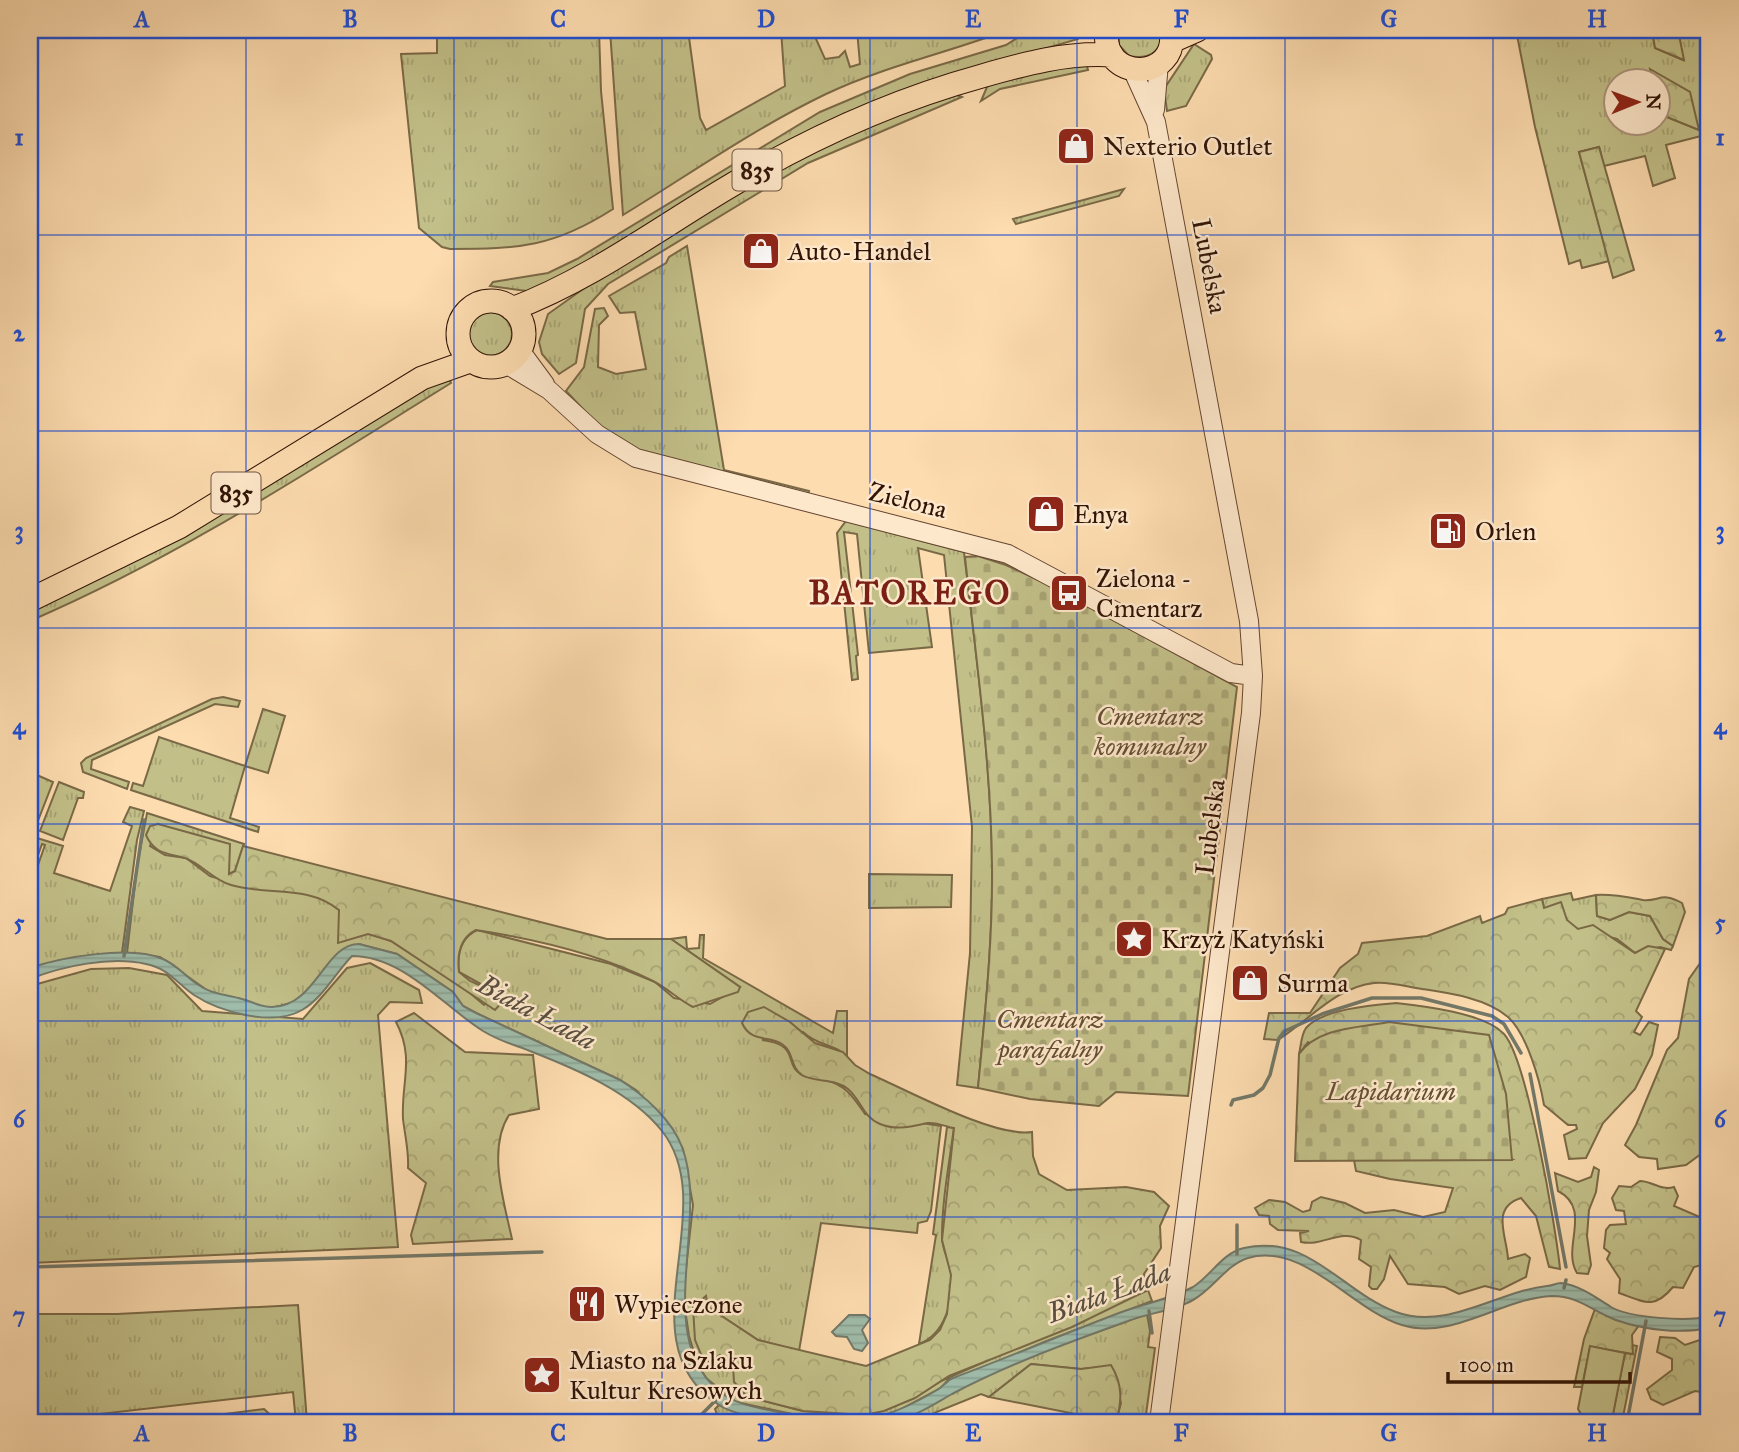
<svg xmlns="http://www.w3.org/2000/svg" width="1739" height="1452" font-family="'IM FELL Great Primer',serif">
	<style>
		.grass { fill: url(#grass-tufts); stroke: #7a6946; stroke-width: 2; fill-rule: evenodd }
		.forest { fill: url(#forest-crowns); stroke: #7a6946; stroke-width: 2 }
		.cemetery { fill: url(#cemetery-stones); stroke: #7a6946; stroke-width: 2 }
		.pitch { fill: #c2bf88; stroke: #7a6946; stroke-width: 2 }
		.water { fill: url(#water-rules); stroke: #737868; stroke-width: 2 }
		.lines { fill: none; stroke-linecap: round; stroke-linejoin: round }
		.stream { stroke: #737868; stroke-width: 3.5 }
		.minor-casing { stroke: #644530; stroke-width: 20 }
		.major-casing { stroke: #311305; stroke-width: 25 }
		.minor { stroke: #fee8cb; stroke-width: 18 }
		.major { stroke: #fddcaf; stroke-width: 23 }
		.grid { fill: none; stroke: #1d4ed8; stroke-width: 2; stroke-opacity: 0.55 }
		.labels { text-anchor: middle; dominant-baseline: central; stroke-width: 5; stroke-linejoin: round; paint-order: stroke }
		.shield { fill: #fee8cb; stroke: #6e5340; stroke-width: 2 }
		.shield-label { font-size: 24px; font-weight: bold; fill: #311305 }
		.poi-label { font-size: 26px; fill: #311305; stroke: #fee8cb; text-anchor: start }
		.street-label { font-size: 26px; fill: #311305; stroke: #fee8cb }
		.park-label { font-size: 26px; font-style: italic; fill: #644f33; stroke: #fee8cb }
		.water-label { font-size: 28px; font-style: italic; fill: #584e3f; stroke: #fee8cb }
		.district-label { font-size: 33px; font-weight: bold; letter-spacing: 2px; fill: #7a1f14; stroke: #fee8cb }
		.neatline { fill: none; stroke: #1d4ed8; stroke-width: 2.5 }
		.grid-label { font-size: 23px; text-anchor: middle; font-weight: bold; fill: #1d4ed8 }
	</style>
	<defs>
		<pattern id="grass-tufts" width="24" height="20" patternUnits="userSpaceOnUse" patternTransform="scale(1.75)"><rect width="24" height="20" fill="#c2bf88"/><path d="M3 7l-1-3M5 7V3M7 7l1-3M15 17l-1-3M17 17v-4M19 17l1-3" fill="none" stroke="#a7a374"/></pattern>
		<pattern id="forest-crowns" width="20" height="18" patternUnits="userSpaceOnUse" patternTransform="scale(1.75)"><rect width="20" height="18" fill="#c2bf88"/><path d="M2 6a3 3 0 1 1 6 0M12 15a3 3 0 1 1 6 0" fill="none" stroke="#a7a374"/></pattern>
		<pattern id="cemetery-stones" width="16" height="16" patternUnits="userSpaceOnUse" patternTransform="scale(1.75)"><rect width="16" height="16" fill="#c2bf88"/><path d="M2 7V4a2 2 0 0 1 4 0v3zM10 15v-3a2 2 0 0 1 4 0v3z" fill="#a7a374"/></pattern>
		<pattern id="water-rules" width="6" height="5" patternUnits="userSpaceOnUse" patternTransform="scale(1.75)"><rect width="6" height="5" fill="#9fbcaa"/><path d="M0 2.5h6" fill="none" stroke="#89a191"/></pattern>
	</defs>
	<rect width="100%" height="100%" fill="#fddcaf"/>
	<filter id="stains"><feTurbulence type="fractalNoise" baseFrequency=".00286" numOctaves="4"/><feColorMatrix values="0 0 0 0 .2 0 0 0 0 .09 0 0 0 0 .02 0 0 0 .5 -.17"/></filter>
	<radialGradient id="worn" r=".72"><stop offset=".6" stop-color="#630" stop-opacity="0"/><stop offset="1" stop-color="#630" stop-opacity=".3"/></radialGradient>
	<path class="grass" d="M 437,30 L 599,30 L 601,91 L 613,209 C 554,247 519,249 450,249 L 442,247 L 419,228 L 401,54 L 437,53 Z
		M 610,30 L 688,30 L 700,118 L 706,130 L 785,86 L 781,30 L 812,30 L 825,59 L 839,57 L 845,51 L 850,67 L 860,64 L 857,30 L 1008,30 C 947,53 885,66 826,94 C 755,128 690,174 623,215 Z
		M 1030,30 L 1085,30 L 1078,39 L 958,74 L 534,292 L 490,286 L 493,282 L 548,273 L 577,259 L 820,112 L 910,74 L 1006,45 Z
		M 1119,30 L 1161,30 C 1164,52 1148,60 1129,56 L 1119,45 Z
		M 1516,30 L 1652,30 L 1655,48 L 1683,60 L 1678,30 L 1709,30 L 1709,134 L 1666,145 L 1675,178 L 1653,186 L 1645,156 L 1604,166 L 1599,147 L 1579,152 L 1609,261 L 1582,268 L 1580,260 L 1569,264 L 1535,127 ZM 1651,70 L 1699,130 L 1662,115 L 1659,105 L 1658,122 L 1616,122 L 1616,80 L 1653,80 Z
		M 1194,44 L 1211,55 L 1212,59 L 1186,106 L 1167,111 L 1164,89 Z
		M 1086,62 L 1088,70 L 1000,89 L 981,101 L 990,80 Z
		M 955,94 L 962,97 L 808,163 L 608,284 L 585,309 L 576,363 L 559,374 L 542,354 L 539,342 L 548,314 L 614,267 L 768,173 L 874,120 Z
		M 1124,189 L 1119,196 L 1016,224 L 1013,219 Z
		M 687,246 L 724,470 L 809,491 L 808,495 L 646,454 L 623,443 L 582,413 L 584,410 L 566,391 L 584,367 L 595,309 L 604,308 L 608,316 L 599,325 L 598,367 L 616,374 L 646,369 L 635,312 L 620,313 L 609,296 L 666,263 L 669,257 Z
		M468 334a22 22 0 1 1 44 0a22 22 0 1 1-44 0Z
		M 447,375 L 451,383 C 314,468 179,557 30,621 L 30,612 Z
		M 846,521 L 964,552 C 976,656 991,760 992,865 C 993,939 985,1014 978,1088 L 957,1085 L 970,953 L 972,827 L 944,555 L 918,548 L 932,647 L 869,653 L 857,534 L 844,532 L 858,655 L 856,656 L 858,679 L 852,680 L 837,533 Z
		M 223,697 L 240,701 L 238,707 L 215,704 L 92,760 L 91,769 L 129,782 L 127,789 L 83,772 L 81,763 L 86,758 L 212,699 Z
		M 263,709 L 285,716 L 268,773 L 245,766 L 230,818 L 259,827 L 258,832 L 131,790 L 133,783 L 143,786 L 159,737 L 245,766 Z
		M 30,772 L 53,782 L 34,831 L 36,818 L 30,815 Z
		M 59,782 L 84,792 L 83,798 L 78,798 L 63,840 L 40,831 Z
		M 130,807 L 144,811 L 137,840 L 122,953 L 74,958 L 30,968 L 30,888 L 45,845 L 42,844 L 30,878 L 30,860 L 37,838 L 63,846 L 54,873 L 110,891 L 132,826 L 123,822 Z
		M 147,813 L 244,844 L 235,871 L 228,875 L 227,859 L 158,824 L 150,846 L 165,855 L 186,858 L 210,876 L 247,887 L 297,891 L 326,900 L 339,910 L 339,922 L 391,941 L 464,988 L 484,1005 L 497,993 L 459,972 C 457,955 460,938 477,930 L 611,964 L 655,982 L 674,998 L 710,1004 L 740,987 L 671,939 L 686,937 L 687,949 L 699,948 L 700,935 L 704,935 L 703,958 L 833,1033 L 837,1011 L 847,1011 L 847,1057 C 836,1044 819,1047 803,1032 L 762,1040 C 803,1045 781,1065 804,1076 C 810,1078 819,1078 826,1080 C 846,1085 854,1098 865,1114 L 941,1126 L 931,1211 L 927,1221 L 918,1223 L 917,1233 L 821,1223 L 799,1351 L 758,1340 L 708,1307 L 705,1363 L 719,1355 L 733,1365 L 748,1397 L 803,1411 L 864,1415 L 1148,1290 L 1152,1301 L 1044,1342 L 975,1372 L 948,1380 L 941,1388 L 894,1413 L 870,1419 L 825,1421 L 736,1402 L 706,1378 L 698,1365 L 689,1336 L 683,1296 L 693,1205 L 683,1149 L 673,1130 L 636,1090 L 620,1080 L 476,1013 L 463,1006 L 453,992 L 397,954 L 359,944 L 294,1002 L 276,1007 L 260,1007 L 241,999 L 211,993 L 160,957 L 127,953 L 137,867 Z
		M 869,874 L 952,875 L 951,907 L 869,908 Z
		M 1571,893 L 1573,900 L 1596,895 L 1597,916 L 1610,920 L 1629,912 L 1650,916 L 1663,939 L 1673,946 L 1671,950 L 1660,947 L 1635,953 L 1617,939 L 1578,929 L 1544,908 L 1542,899 Z
		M 370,963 L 419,990 L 422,1003 L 390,1002 L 378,1015 L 398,1247 L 30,1263 L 30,986 L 91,969 L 129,968 L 167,975 L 202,1011 L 303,1019 L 347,968 Z
		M 947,1127 L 954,1128 C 949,1164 942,1201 942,1237 C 942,1250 950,1262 951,1274 C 954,1301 945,1334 919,1344 L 936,1235 L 933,1234 Z
		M 298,1305 L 307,1422 L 296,1422 L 293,1392 L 30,1422 L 30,1314 L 117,1314 Z
		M 1147,1314 L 1150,1331 L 1148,1347 L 1155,1348 L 1145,1422 L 1116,1422 L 1121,1403 L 1111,1366 L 1081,1369 L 1031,1364 L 989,1397 L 981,1394 L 912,1422 L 893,1422 L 1011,1363 Z
		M 1632,1345 L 1637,1346 L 1622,1422 L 1611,1422 L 1625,1353 L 1632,1354 Z
		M 719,1405 L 742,1414 L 794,1422 L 720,1422 L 715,1409 Z"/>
	<path class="forest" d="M 1652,30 L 1678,30 L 1684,60 L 1655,48 Z
		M 1650,69 L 1690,92 L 1699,130 L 1662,115 L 1658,80 L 1653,80 Z
		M 1599,147 L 1634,270 L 1613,278 L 1579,152 Z
		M 158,824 L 230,844 L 229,874 L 235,871 L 243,846 L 607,939 L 671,939 L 740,987 L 738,992 L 693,1007 C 679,1000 667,988 653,981 C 600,954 534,939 476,930 C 460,938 457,955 459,972 L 470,981 L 497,993 L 502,1002 L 495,1010 L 391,941 L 368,934 L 338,943 L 339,910 C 307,884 268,896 231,885 C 213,880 202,864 185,858 C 167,853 154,854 146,835 L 150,826 Z
		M 1596,895 C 1613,894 1627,897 1643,900 C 1659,902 1661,891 1682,903 L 1685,912 L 1673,946 L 1663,939 L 1650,916 L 1629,912 L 1610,920 L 1597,916 Z
		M 1542,899 L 1544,908 L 1561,902 L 1567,920 L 1578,929 L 1593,925 L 1635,953 L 1648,946 L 1665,949 L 1636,1011 L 1642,1017 L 1634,1032 L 1640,1035 L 1649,1022 L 1658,1025 L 1652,1055 L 1635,1089 L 1603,1123 L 1586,1158 L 1569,1159 L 1564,1135 L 1577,1129 L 1576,1125 L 1568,1125 L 1544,1105 C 1540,1081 1527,1034 1508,1017 C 1486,998 1449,993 1422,989 C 1407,987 1389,981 1374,983 C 1336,987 1308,1021 1278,1040 L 1264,1039 L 1269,1013 L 1310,1013 L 1340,968 L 1358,954 L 1362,943 L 1427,936 L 1480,916 L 1482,923 L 1505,914 L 1508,908 Z
		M 1708,952 L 1705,999 L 1709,1000 L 1709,1148 L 1686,1165 L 1658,1169 L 1657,1159 L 1639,1157 L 1625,1145 L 1636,1125 L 1667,1050 L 1678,1038 L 1689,979 Z
		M 1396,1003 C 1423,1006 1485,1013 1504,1034 C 1527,1059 1556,1228 1560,1269 L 1549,1267 L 1536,1216 L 1521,1198 C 1490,1208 1507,1236 1508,1259 L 1525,1254 L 1530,1258 L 1526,1277 L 1500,1290 L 1485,1286 L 1459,1294 L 1445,1287 L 1408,1284 L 1390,1256 L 1384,1279 L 1377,1289 L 1372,1289 L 1369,1286 L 1371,1267 L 1359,1259 L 1361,1240 C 1341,1228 1322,1247 1301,1242 L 1300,1233 L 1309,1231 L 1278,1230 L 1270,1224 L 1269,1216 L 1259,1215 L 1255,1208 L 1269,1200 L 1285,1202 L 1303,1212 L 1310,1210 L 1312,1202 L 1321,1197 L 1345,1203 L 1365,1213 L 1394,1210 L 1423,1217 L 1445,1212 L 1453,1188 L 1390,1179 L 1356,1171 L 1354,1160 L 1512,1159 L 1308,1042 L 1299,1054 C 1301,1046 1301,1035 1306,1028 C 1322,1009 1373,1005 1396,1003 Z
		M 764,1007 L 790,1022 L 815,1043 L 843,1052 L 855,1065 L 870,1074 C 907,1090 995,1138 1032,1132 L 1033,1156 L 1039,1174 L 1067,1190 L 1126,1187 L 1154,1192 L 1169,1206 L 1160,1226 L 1161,1248 L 1144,1274 L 1148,1290 L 1072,1327 L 949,1376 L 915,1398 L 884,1411 L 864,1415 L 803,1411 L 748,1397 L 734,1382 L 733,1365 L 720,1355 L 705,1364 L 695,1340 L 693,1307 L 706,1296 L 708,1307 L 758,1340 L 866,1366 L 930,1340 L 940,1330 L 947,1314 L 951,1275 L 942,1240 L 954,1128 C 947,1127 936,1122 928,1123 C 912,1126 897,1131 880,1124 C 863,1117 861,1100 848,1089 C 835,1078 815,1083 802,1075 C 790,1067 794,1052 782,1044 C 768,1035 751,1043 742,1023 L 748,1012 Z
		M 414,1013 L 465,1052 L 533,1055 L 539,1109 L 509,1115 C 487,1149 504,1202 512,1239 L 413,1244 L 411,1235 L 426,1183 L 408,1168 C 409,1151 405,1136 403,1119 C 401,1082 415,1058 396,1022 Z
		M 1594,1167 L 1599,1170 L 1596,1192 L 1589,1210 L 1587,1236 L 1591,1265 L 1588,1274 L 1577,1273 C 1561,1248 1593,1209 1558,1191 L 1555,1173 L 1578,1182 L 1591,1177 Z
		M 1640,1181 C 1652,1181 1661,1191 1674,1187 L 1678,1196 L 1674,1206 L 1709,1221 L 1709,1263 L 1694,1267 L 1683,1288 L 1673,1287 C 1654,1310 1644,1302 1619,1293 L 1620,1279 L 1607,1259 L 1610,1253 L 1604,1248 L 1606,1230 L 1610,1225 L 1626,1224 L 1624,1211 L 1616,1210 L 1612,1198 L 1619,1186 L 1631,1187 Z
		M 1595,1309 L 1616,1320 L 1640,1324 L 1632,1335 L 1633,1354 L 1590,1347 L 1582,1387 L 1574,1387 L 1584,1339 Z
		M 1660,1337 L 1675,1338 L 1685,1345 L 1709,1337 L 1709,1393 L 1695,1391 L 1663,1405 L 1651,1399 L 1647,1389 L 1672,1370 L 1672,1359 L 1657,1352 Z
		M 1031,1364 L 1081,1369 L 1111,1365 C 1123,1385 1122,1401 1116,1422 L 989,1397 Z"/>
	<path class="cemetery" d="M 978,556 L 1006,565 L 1053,587 L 1237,687 L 1188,1096 L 1116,1092 L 1099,1106 L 1030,1099 L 978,1088 C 985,1014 993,939 992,865 C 991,762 976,659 965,557 Z
		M 1389,1022 L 1489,1035 L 1506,1094 L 1512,1160 L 1295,1161 L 1299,1054 C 1318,1027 1359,1028 1389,1022 Z"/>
	<path class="pitch" d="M 1590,1346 L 1625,1353 L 1612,1420 L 1581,1414 L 1578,1409 Z
		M 264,1409 L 278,1422 L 162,1422 Z"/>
	<path class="water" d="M 359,944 L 397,954 L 453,992 L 463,1006 L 476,1013 L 620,1080 C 644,1095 672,1120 682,1147 C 711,1222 648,1344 726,1396 C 747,1411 846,1424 871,1418 C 894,1414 917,1402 937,1390 C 943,1387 946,1381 953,1378 C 1009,1357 1064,1334 1119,1313 C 1142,1304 1171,1299 1193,1287 C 1211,1276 1222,1253 1244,1248 C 1308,1233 1342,1292 1396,1312 C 1447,1331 1498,1291 1547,1286 C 1552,1286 1556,1283 1561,1283 C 1579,1285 1597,1298 1611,1307 C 1630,1318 1689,1322 1709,1316 L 1709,1328 C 1680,1334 1644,1330 1616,1320 C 1592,1311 1579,1296 1552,1296 C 1502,1298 1452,1341 1402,1325 C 1350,1309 1305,1242 1248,1258 C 1226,1265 1213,1289 1193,1300 C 1174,1311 1148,1313 1128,1321 C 1067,1343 1009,1364 952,1394 C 934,1404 910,1420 889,1422 C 852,1427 750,1425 719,1405 C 621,1342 724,1210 662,1131 C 631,1092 576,1069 530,1051 C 511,1043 503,1043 483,1031 C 442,1005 403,956 352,956 C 336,972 323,998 302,1010 C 273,1027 220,1012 194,995 C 176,983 170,969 146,964 C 110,956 63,966 30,979 L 30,968 C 62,957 130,945 163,959 C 177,965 185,976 197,984 C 212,995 226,994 242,999 C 254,1002 259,1007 272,1007 C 317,1006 324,944 359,944 Z
		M 849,1315 L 865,1315 L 870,1319 L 862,1330 L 868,1343 L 862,1351 L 854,1349 L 847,1337 L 836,1336 L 832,1332 Z"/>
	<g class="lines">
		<path class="stream" d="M 124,956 L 144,820
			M 1530,1074 L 1566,1267
			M 1231,1105 L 1233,1100 L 1254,1095 L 1263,1088 L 1270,1075 L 1279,1038 L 1285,1031 L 1322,1014 L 1372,998 L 1421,998 L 1492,1016 L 1504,1024 L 1521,1053
			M 1237,1225 L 1237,1254
			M 30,1267 L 542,1252
			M 1564,1288 L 1566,1280
			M 1149,1311 L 1152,1333
			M 666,1422 L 700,1416 L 716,1400
			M 1627,1422 L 1646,1321"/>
		<defs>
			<path id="minor" d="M 1132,69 L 1156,122 L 1249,621 L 1253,676 L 1251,713 L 1159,1422
				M 1155,110 L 1159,63
				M 520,350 L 545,384
				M 506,364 L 549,390 L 597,434 L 636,458 L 1008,554 L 1231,673 L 1253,676"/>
			<path id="major" d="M 1107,30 C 1099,82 1180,83 1171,30
				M 1172,41 L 1197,30
				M458 334a33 33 0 1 1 66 0a33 33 0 1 1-66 0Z
				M 512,309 C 589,280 655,231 725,189 C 806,140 891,101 982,76 C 1024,64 1067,52 1112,55
				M 30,600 L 179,527 L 422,378 L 470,361"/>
		</defs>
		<use href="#minor" class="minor-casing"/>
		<use href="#major" class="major-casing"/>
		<use href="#minor" class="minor"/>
		<use href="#major" class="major"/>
	</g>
	<path class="grid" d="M 246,30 L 246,1422M 454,30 L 454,1422M 662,30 L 662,1422M 870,30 L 870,1422M 1077,30 L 1077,1422M 1285,30 L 1285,1422M 1493,30 L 1493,1422M 30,235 L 1709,235M 30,431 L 1709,431M 30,628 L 1709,628M 30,824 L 1709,824M 30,1021 L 1709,1021M 30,1217 L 1709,1217"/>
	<defs>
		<symbol id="shop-square" viewBox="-11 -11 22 22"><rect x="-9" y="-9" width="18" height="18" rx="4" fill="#8f2418" stroke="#fee8cb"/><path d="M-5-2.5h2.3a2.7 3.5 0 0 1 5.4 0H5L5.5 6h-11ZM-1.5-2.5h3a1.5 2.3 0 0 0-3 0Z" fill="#fff"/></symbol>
		<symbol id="fuel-square" viewBox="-11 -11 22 22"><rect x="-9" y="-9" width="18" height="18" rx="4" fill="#8f2418" stroke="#fee8cb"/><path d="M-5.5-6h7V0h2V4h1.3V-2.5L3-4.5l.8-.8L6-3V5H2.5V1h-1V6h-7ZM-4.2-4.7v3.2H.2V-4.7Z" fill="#fff"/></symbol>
		<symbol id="bus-square" viewBox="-11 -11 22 22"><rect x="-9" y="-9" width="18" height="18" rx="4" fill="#8f2418" stroke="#fee8cb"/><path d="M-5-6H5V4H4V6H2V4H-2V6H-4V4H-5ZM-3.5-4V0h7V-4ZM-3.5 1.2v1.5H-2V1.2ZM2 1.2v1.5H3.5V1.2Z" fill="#fff"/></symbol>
		<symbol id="sight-square" viewBox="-11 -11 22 22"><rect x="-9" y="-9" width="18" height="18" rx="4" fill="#8f2418" stroke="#fee8cb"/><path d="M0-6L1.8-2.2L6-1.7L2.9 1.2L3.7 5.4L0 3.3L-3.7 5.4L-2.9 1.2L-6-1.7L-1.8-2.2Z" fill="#fff"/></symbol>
		<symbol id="restaurant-square" viewBox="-11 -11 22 22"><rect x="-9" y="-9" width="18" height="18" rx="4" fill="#8f2418" stroke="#fee8cb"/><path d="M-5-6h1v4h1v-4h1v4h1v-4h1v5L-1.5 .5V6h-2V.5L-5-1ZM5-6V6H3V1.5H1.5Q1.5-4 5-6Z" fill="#fff"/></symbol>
	</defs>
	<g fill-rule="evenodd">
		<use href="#shop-square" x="1054" y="124" width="44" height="44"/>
		<use href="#shop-square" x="739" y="229" width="44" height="44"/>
		<use href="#shop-square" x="1024" y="492" width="44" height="44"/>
		<use href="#fuel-square" x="1426" y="509" width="44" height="44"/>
		<use href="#bus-square" x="1047" y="571" width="44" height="44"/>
		<use href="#sight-square" x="1112" y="917" width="44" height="44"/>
		<use href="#shop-square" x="1228" y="961" width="44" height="44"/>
		<use href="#restaurant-square" x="565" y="1282" width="44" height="44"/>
		<use href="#sight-square" x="520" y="1353" width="44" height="44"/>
	</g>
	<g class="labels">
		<g class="shield">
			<rect x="732.5" y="149.5" width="49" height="41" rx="5"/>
			<rect x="211.5" y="472.5" width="49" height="41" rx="5"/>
		</g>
		<g class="shield-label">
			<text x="757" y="170">835</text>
			<text x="236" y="493">835</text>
		</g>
		<g class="poi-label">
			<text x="1103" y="146">Nexterio Outlet</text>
			<text x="788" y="251">Auto-Handel</text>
			<text x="1073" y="514">Enya</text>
			<text x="1475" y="531">Orlen</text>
			<text x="1096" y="578">Zielona -<tspan x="1096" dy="30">Cmentarz</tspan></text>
			<text x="1161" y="939">Krzyż Katyński</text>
			<text x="1277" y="983">Surma</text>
			<text x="614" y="1304">Wypieczone</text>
			<text x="569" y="1360">Miasto na Szlaku<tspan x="569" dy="30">Kultur Kresowych</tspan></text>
		</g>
		<g class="street-label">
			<text transform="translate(1210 266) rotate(79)">Lubelska</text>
			<text transform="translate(908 500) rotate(14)">Zielona</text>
			<text transform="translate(1210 827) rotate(-83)">Lubelska</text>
		</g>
		<g class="park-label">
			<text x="1150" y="716">Cmentarz<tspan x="1150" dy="30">komunalny</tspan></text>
			<text x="1050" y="1019">Cmentarz<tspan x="1050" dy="30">parafialny</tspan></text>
			<text x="1391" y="1091">Lapidarium</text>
		</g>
		<g class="water-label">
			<text transform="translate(537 1012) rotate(28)">Biała Łada</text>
			<text transform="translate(1109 1292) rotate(-20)">Biała Łada</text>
		</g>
		<g class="district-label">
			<text x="910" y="593">BATOREGO</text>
		</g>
	</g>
	<rect width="1739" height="1452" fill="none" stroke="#fddcaf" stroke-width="77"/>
	<g transform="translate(1637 102) rotate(89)"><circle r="33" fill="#fee8cb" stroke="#ac937c" stroke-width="2"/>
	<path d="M0-5L12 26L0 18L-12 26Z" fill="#8f2418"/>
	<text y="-10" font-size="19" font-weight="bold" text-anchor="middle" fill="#311305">N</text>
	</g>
	<path d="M1448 1372v10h182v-10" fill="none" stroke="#311305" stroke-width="3.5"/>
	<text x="1459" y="1372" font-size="21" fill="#311305" stroke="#fee8cb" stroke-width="5" paint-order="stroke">100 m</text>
	<rect x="38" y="38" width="1662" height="1376" class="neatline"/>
	<g class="grid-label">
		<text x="142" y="27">A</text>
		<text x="350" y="27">B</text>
		<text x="558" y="27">C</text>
		<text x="766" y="27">D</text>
		<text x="973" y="27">E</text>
		<text x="1181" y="27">F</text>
		<text x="1389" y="27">G</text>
		<text x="1597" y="27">H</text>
		<text x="19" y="145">1</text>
		<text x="1720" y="145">1</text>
		<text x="19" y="341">2</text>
		<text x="1720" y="341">2</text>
		<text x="19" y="538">3</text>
		<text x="1720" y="538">3</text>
		<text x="19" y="734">4</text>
		<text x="1720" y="734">4</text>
		<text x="19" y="930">5</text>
		<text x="1720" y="930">5</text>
		<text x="19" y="1127">6</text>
		<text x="1720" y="1127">6</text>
		<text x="19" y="1323">7</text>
		<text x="1720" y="1323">7</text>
		<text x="142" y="1441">A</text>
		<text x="350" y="1441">B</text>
		<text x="558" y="1441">C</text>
		<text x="766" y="1441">D</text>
		<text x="973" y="1441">E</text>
		<text x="1181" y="1441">F</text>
		<text x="1389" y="1441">G</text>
		<text x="1597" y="1441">H</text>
	</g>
	<rect width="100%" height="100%" filter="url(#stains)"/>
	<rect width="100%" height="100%" fill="url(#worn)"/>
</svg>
